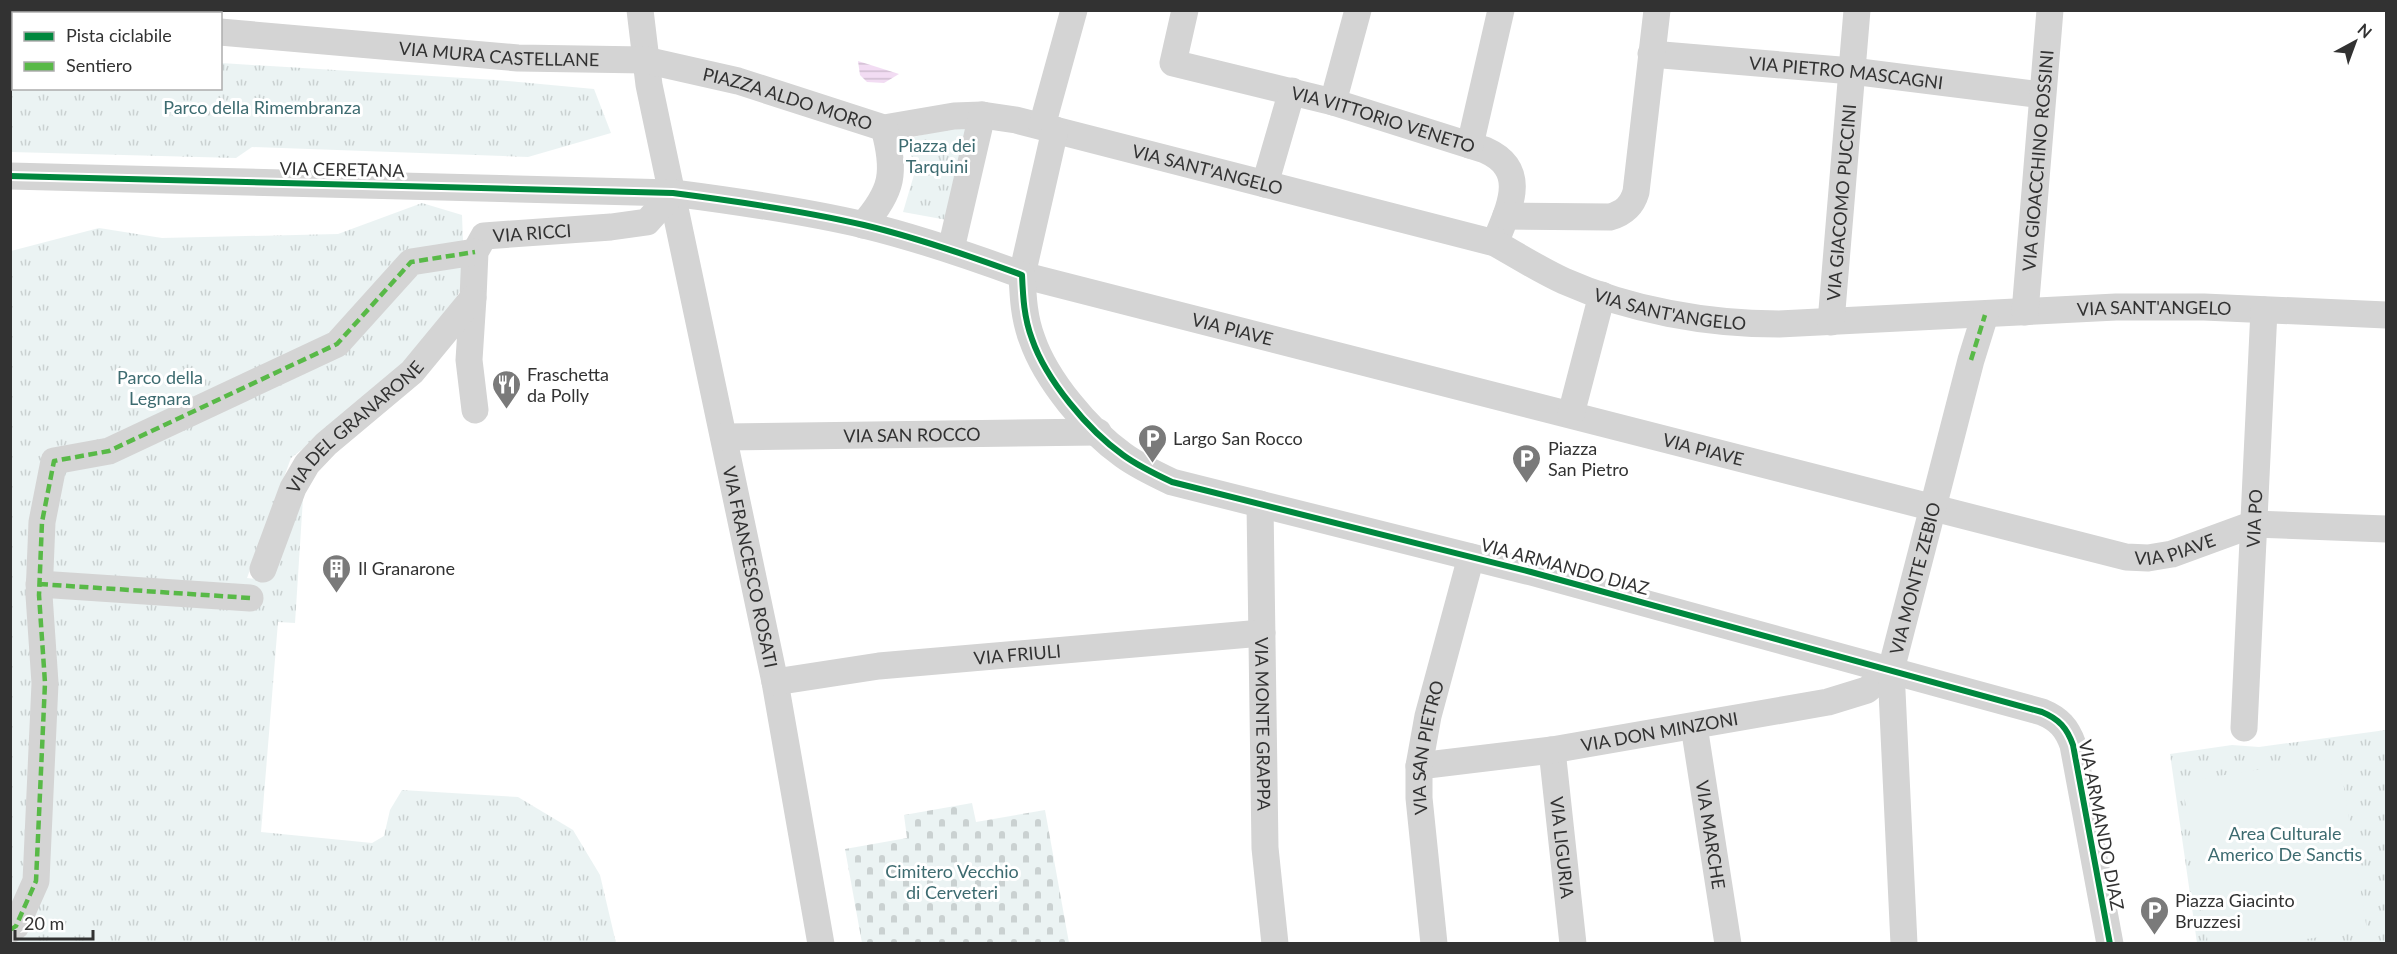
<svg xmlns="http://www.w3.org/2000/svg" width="2397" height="954" font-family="Lato,sans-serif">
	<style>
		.grass { fill: url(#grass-tufts) }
		.cemetery { fill: url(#cemetery-stones) }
		.pitch { fill: #ebf3f3 }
		.water { fill: url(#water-rules) }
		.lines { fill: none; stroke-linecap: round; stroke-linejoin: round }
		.street { stroke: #d4d4d4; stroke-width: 27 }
		.quiet { stroke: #58b947; stroke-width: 4.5; stroke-dasharray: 9 4.5; stroke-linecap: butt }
		.cycleway-casing { stroke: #fff; stroke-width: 10 }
		.cycleway { stroke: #00873e; stroke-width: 6 }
		.labels { text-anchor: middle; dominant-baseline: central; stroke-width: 6; stroke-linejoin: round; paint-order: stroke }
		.street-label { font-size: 18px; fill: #323232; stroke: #fff }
		.park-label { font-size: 18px; fill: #3d6b70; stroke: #fff }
		.poi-label { font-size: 18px; fill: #323232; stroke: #fff; text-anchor: start }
	</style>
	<defs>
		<pattern id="grass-tufts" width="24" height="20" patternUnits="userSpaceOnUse" patternTransform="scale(1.5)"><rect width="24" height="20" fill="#ebf3f3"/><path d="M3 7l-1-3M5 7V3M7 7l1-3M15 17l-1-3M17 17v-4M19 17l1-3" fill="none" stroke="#cad1d1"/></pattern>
		<pattern id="cemetery-stones" width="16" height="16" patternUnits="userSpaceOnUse" patternTransform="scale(1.5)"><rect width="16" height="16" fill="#ebf3f3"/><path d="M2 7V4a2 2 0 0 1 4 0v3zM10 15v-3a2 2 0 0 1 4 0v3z" fill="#cad1d1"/></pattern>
		<pattern id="water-rules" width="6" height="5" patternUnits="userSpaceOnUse" patternTransform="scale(1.5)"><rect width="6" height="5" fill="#f2dcf3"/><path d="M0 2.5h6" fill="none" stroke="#d0bdd1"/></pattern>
	</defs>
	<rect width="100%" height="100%" fill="#fff"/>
	<path class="grass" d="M 10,51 L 13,51 L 14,88 L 220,88 L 221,63 L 496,80 L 594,89 L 611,133 L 528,157 L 252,147 L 236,158 L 11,152 Z
		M 968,124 L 947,220 L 903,212 L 916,168 L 905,139 Z
		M 422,203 L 462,215 L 464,267 L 460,291 L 435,337 L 390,381 L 291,458 L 247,578 L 267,580 L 303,498 L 295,623 L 278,622 L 261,832 L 372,843 L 384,836 L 390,810 L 402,790 L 518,797 L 573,830 L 600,875 L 616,943 L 11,943 L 11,251 L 99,228 L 162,238 L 338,234 Z
		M 2386,730 L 2386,943 L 2197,943 L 2170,754 L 2232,745 L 2259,747 Z"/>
	<path class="cemetery" d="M 972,803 L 976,822 L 1045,810 L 1069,943 L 862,943 L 845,849 L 907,838 L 904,815 Z"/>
	<path class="pitch" d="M 2339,757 L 2367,930 L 2279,943 L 2208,943 L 2182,782 Z"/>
	<path class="water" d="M 858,61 L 899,74 L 884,83 L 867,82 L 860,75 Z"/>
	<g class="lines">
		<g class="street">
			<path id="s1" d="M 640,10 L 649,85 L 775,682 L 821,944"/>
			<path id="s2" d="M 1185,10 L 1173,63 L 1333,102 L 1485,150 C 1530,170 1509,208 1495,243"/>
			<path d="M 10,15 L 14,15"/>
			<path id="s3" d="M 220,32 L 518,58 L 645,60 L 738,81 L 884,128 L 954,116 L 982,115 L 1016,120 L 1495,243 C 1518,256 1540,270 1564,281 C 1629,310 1707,324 1779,324 L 2116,307 L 2204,307 L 2386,315"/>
			<path id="s4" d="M 1651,54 L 1852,71 L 2042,95"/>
			<path d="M 1333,102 L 1358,10"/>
			<path d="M 1042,126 L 1074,10"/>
			<path id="s5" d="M 1055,130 L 1022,275 L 2126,557 L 2148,558 L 2172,554 L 2254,524 L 2386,529"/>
			<path d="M 1470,145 L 1501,10"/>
			<path d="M 10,176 L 673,193 C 735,201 804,211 864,225 C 918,238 970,256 1022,275 C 1023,297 1024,318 1032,339 C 1046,380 1088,430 1123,455 C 1138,466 1155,474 1172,482 L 1531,572 L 2042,712 C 2059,719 2067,728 2073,745 L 2110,944"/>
			<path d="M 1265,184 L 1292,91"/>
			<path d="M 1506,216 L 1610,217 C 1624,213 1632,206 1636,192 L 1657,10"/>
			<path d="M 863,225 C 893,191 896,172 884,128"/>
			<path d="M 951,249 L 982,115"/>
			<path id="s6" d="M 2025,312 L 2050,10"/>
			<path id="s7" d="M 1831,322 L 1857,10"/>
			<path id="s8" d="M 475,410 L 469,360 L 473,298 L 475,252 L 484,236 L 611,227 L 647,222 L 673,193"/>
			<path d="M 1571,414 L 1602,295"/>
			<path id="s9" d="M 724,437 L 1098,432"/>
			<path id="s10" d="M 1260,504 L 1265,848 L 1275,944"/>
			<path id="s11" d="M 263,569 L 293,488 L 307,464 L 326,444 L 412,372 L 473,298"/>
			<path d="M 39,584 L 250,598"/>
			<path id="s12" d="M 775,682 L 879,666 L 1262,633"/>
			<path id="s13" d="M 1694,726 L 1728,944"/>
			<path id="s14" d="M 2244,728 L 2264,310"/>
			<path id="s15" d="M 1552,750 L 1573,944"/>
			<path id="s16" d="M 1419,766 L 1552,750 L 1828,702 L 1867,690 L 1891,670"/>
			<path d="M 10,930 L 16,926 L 36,881 L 45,683 L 39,595 L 42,522 L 54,461 L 109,451 L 337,344 L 411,262 L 475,252"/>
			<path id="s17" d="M 1434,944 L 1419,798 L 1419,766 L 1428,716 L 1471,557"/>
			<path id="s18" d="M 1904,944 L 1891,670 L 1971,360 L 1985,315"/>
		</g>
		<path class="quiet" d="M 1971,360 L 1985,315
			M 39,584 L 250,598
			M 10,930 L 16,926 L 36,881 L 45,683 L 39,595 L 42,522 L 54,461 L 109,451 L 337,344 L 411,262 L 475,252"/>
		<defs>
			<path id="cycleway" d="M 10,176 L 673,193 C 735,201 804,211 864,225 C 918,238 970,256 1022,275 C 1023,297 1024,318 1032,339 C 1046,380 1088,430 1123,455 C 1138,466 1155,474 1172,482 L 1531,572 L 2042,712 C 2059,719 2067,728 2073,745 L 2110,944"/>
		</defs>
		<use href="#cycleway" class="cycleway-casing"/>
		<use href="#cycleway" class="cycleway"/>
	</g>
	<defs>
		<symbol id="restaurant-pin" viewBox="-11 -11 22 30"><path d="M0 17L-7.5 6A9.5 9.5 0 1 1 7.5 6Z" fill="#7a7a7a" stroke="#fff"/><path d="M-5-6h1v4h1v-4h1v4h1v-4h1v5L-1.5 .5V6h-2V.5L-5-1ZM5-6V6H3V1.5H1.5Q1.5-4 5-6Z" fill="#fff"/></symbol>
		<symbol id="parking-pin" viewBox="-11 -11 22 30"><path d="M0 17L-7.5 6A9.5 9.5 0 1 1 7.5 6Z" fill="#7a7a7a" stroke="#fff"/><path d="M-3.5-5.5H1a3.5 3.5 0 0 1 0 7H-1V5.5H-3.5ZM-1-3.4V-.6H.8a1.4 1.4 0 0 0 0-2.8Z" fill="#fff"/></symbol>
		<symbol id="building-pin" viewBox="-11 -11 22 30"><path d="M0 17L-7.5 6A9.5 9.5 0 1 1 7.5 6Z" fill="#7a7a7a" stroke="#fff"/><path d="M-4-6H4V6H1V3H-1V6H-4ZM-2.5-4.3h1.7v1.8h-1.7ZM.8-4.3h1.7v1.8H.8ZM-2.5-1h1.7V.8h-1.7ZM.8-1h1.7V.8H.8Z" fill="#fff"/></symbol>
	</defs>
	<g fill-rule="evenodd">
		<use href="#restaurant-pin" x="490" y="368" width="33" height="45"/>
		<use href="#parking-pin" x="1136" y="422" width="33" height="45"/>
		<use href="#parking-pin" x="1510" y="442" width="33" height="45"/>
		<use href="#building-pin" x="320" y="552" width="33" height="45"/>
		<use href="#parking-pin" x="2138" y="894" width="33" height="45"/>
	</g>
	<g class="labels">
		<g class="street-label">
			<text stroke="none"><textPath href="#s3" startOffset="280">VIA MURA CASTELLANE</textPath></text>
			<text stroke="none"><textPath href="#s4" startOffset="196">VIA PIETRO MASCAGNI</textPath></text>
			<text stroke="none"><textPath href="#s3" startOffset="574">PIAZZA ALDO MORO</textPath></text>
			<text stroke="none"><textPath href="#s2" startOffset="272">VIA VITTORIO VENETO</textPath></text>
			<text stroke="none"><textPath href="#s6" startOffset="152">VIA GIOACCHINO ROSSINI</textPath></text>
			<text transform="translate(342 169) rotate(1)">VIA CERETANA</text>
			<text stroke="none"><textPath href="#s3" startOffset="1006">VIA SANT'ANGELO</textPath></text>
			<text stroke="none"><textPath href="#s7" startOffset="120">VIA GIACOMO PUCCINI</textPath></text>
			<text stroke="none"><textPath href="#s8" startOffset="225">VIA RICCI</textPath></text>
			<text stroke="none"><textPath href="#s3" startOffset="1492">VIA SANT'ANGELO</textPath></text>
			<text stroke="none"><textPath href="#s3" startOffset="1978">VIA SANT'ANGELO</textPath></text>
			<text stroke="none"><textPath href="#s5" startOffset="366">VIA PIAVE</textPath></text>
			<text stroke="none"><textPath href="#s11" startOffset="174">VIA DEL GRANARONE</textPath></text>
			<text stroke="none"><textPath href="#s9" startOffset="188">VIA SAN ROCCO</textPath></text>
			<text stroke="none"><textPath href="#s5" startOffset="852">VIA PIAVE</textPath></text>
			<text stroke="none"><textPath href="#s14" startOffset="210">VIA PO</textPath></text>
			<text stroke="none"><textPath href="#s5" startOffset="1338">VIA PIAVE</textPath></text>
			<text transform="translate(1565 566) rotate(15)">VIA ARMANDO DIAZ</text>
			<text stroke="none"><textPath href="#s1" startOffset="568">VIA FRANCESCO ROSATI</textPath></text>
			<text stroke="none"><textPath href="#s18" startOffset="369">VIA MONTE ZEBIO</textPath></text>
			<text stroke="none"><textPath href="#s12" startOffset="244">VIA FRIULI</textPath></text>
			<text stroke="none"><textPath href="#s10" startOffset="220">VIA MONTE GRAPPA</textPath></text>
			<text stroke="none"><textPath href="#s16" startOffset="243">VIA DON MINZONI</textPath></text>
			<text stroke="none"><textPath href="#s17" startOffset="198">VIA SAN PIETRO</textPath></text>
			<text transform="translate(2102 825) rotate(79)">VIA ARMANDO DIAZ</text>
			<text stroke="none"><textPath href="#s13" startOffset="110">VIA MARCHE</textPath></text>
			<text stroke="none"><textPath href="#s15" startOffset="98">VIA LIGURIA</textPath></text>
		</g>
		<g class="park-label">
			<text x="262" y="107">Parco della Rimembranza</text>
			<text x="937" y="145">Piazza dei<tspan x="937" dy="21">Tarquini</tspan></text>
			<text x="160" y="377">Parco della<tspan x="160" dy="21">Legnara</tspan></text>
			<text x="2285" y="833">Area Culturale<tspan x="2285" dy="21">Americo De Sanctis</tspan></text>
			<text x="952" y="871">Cimitero Vecchio<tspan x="952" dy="21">di Cerveteri</tspan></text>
		</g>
		<g class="poi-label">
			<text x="527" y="374">Fraschetta<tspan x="527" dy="21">da Polly</tspan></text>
			<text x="1173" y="438">Largo San Rocco</text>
			<text x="1548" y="448">Piazza<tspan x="1548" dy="21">San Pietro</tspan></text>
			<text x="358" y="568">Il Granarone</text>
			<text x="2175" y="900">Piazza Giacinto<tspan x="2175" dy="21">Bruzzesi</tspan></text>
		</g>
	</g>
	<rect width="2397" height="954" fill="none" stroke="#323232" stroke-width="24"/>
	<rect x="12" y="12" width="210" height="78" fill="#ffffff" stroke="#adadad" stroke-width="1.5"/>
	<rect x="24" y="32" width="30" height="9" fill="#00873e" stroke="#adadad" stroke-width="1.5"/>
	<text x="66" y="42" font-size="18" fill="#323232">Pista ciclabile</text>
	<rect x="24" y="62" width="30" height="9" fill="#58b947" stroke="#adadad" stroke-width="1.5"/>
	<text x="66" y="72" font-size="18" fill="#323232">Sentiero</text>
	<g transform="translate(2355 42) rotate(41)" stroke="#ffffff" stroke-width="4.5" paint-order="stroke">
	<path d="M0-4.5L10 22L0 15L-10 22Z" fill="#323232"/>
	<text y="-9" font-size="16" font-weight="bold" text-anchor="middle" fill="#323232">N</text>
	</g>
	<path d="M15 930v9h78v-9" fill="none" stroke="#323232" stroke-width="3"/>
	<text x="24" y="930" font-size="18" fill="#323232" stroke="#ffffff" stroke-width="4.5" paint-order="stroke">20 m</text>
</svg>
